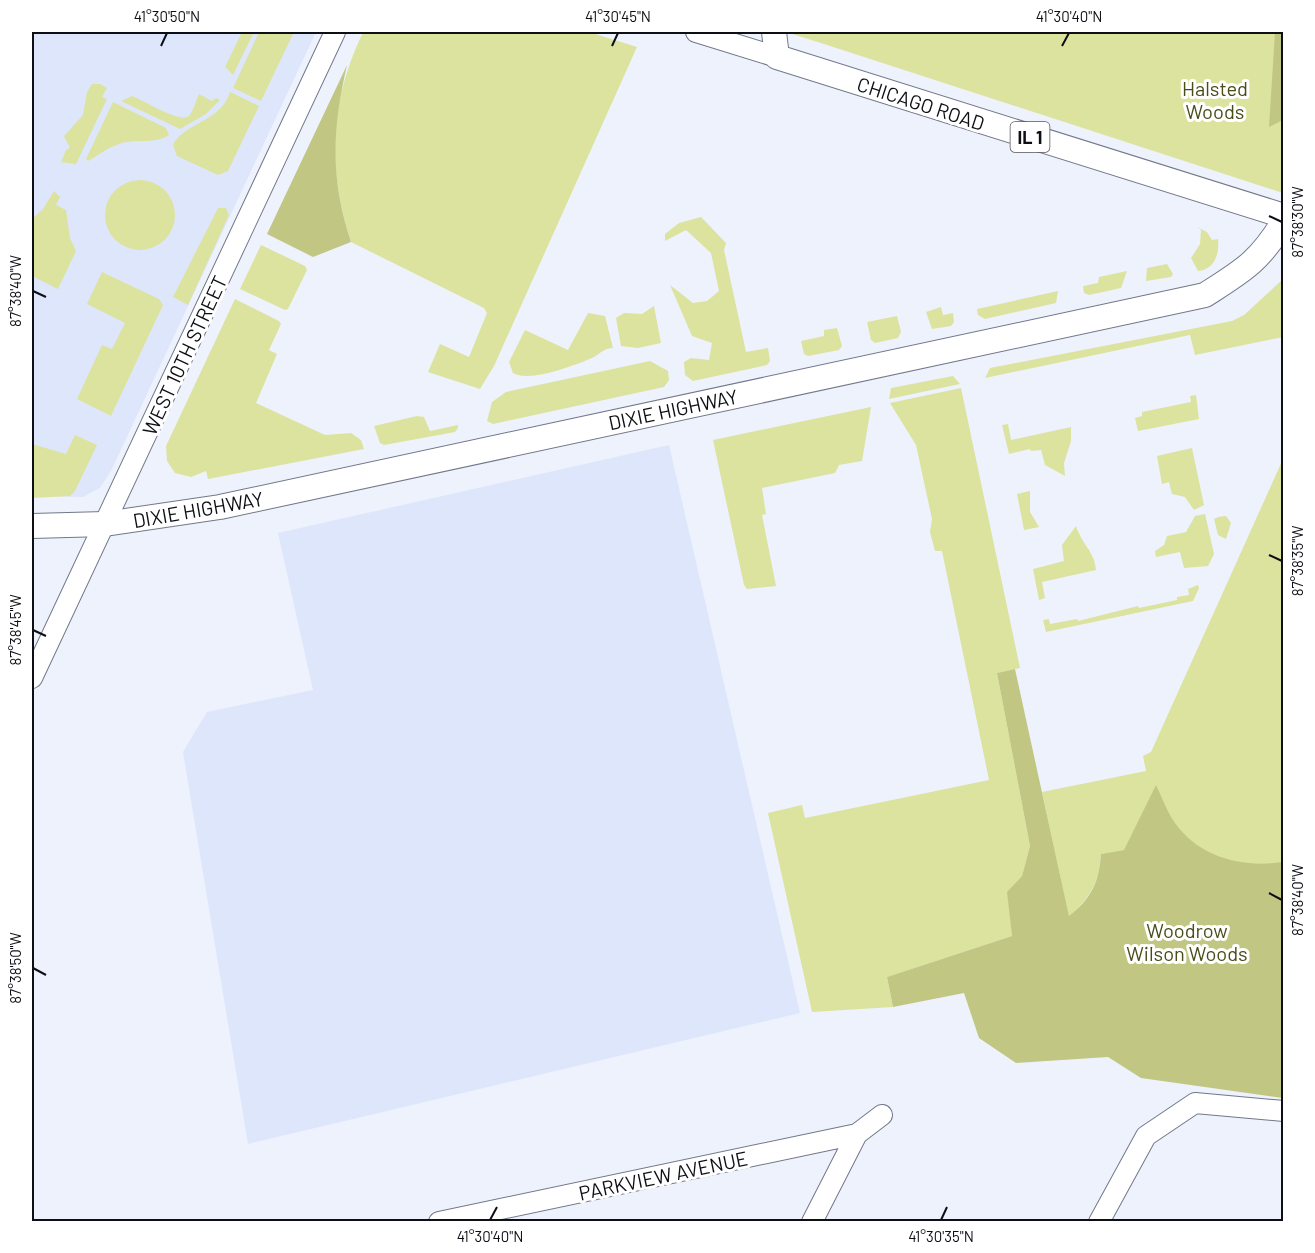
<svg xmlns="http://www.w3.org/2000/svg" width="1315" height="1253" font-family="Barlow,sans-serif">
	<style>
		.built { fill: #dee6fb }
		.green { fill: #dce39e }
		.forest { fill: #c1c782 }
		.lines { fill: none; stroke-linecap: round; stroke-linejoin: round }
		.minor-casing { stroke: #727889; stroke-width: 22 }
		.major-casing { stroke: #727889; stroke-width: 26 }
		.minor { stroke: #fff; stroke-width: 20 }
		.major { stroke: #fff; stroke-width: 24 }
		.ticks { fill: none; stroke: #0d0f15; stroke-width: 2 }
		.labels { text-anchor: middle; dominant-baseline: central; stroke-width: 6; stroke-linejoin: round; paint-order: stroke }
		.shield { fill: #fff; stroke: #56575b; stroke-width: 1.5 }
		.shield-label { font-size: 18px; font-weight: bold; fill: #0d0f15 }
		.park-label { font-size: 20px; fill: #4a4d1a; stroke: #fff }
		.street-label { font-size: 20px; fill: #0d0f15; stroke: #fff }
		.neatline { fill: none; stroke: #0d0f15; stroke-width: 2 }
		.ticks-label { font-size: 15px; text-anchor: middle; fill: #0d0f15 }
	</style>
	<rect width="100%" height="100%" fill="#edf2fd"/>
	<path class="built" d="M 32,32 L 316,32 L 111,471 L 100,488 L 83,497 L 32,496 Z
		M 669,445 L 800,1013 L 248,1144 L 183,752 L 207,712 L 313,690 L 278,533 Z"/>
	<path class="green" d="M 242,32 L 254,32 L 233,75 L 225,67 Z
		M 259,32 L 294,32 L 261,101 L 233,88 Z
		M 363,32 L 589,32 L 637,47 L 494,366 L 480,389 L 428,372 L 440,344 L 469,357 L 487,313 L 484,308 L 351,242 C 327,166 329,104 363,32 Z
		M 786,32 L 1283,32 L 1283,193 L 824,44 Z
		M 92,84 L 100,84 L 107,88 L 102,97 L 107,99 L 76,164 L 61,162 L 66,150 L 70,148 L 64,136 L 83,115 L 87,92 Z
		M 230,92 L 259,106 L 228,171 L 218,175 L 177,156 L 173,145 C 183,123 221,122 230,92 Z
		M 199,94 L 212,101 L 216,98 L 220,100 L 206,114 L 180,129 L 121,101 L 132,96 C 143,100 181,124 189,116 C 193,111 196,101 199,94 Z
		M 113,102 L 166,128 L 169,135 C 156,144 137,139 122,143 C 108,147 99,155 88,161 L 86,159 Z
		M105 215a35 35 0 1 1 70 0a35 35 0 1 1-70 0Z
		M 54,191 L 60,197 L 56,205 L 66,210 L 70,238 L 76,251 L 58,289 L 32,276 L 32,219 L 43,209 Z
		M 218,208 L 226,208 L 229,215 L 188,305 L 173,297 Z
		M 701,217 L 726,243 L 724,250 L 746,352 L 768,348 L 770,361 L 767,365 L 693,381 L 685,375 L 684,362 L 691,358 L 709,360 L 712,343 L 692,336 L 670,285 L 693,303 L 707,301 L 719,291 L 711,253 L 686,230 L 665,241 L 665,234 L 679,223 Z
		M 1197,227 L 1207,232 L 1212,240 L 1218,239 C 1220,254 1214,270 1198,271 L 1191,258 L 1200,244 L 1201,230 Z
		M 261,245 L 305,266 L 307,270 L 288,309 L 285,310 L 240,289 Z
		M 1167,264 L 1173,274 L 1171,277 L 1146,281 L 1147,268 Z
		M 1127,271 L 1121,288 L 1089,295 L 1084,293 L 1083,286 L 1098,283 L 1099,277 Z
		M 102,272 L 159,299 L 163,305 L 111,416 L 77,399 L 102,345 L 112,349 L 125,323 L 87,304 Z
		M 1283,279 L 1283,337 L 1195,355 L 1190,335 L 985,378 L 990,368 L 1232,321 L 1244,315 Z
		M 1058,291 L 1056,303 L 985,319 L 978,315 L 977,309 Z
		M 235,299 L 279,321 L 281,324 L 269,350 L 277,354 L 256,403 L 325,435 L 351,433 L 361,440 L 364,449 L 208,479 L 206,471 L 191,477 L 175,473 L 167,461 L 166,446 Z
		M 654,306 L 661,343 L 638,348 L 621,346 L 616,318 L 624,313 L 642,314 Z
		M 941,307 L 943,315 L 953,313 L 954,322 L 951,326 L 932,329 L 926,312 Z
		M 588,313 L 605,316 L 613,348 C 604,348 600,354 592,358 C 576,365 529,383 513,373 L 509,362 L 525,330 L 568,350 Z
		M 897,316 L 901,332 L 898,338 L 875,343 L 871,340 L 867,322 Z
		M 837,328 L 842,346 L 839,350 L 808,356 L 804,354 L 801,341 L 824,336 L 824,330 Z
		M 650,361 L 668,371 L 669,380 L 664,387 L 493,424 L 487,421 L 492,402 L 506,392 Z
		M 953,376 L 960,384 L 889,399 L 891,388 Z
		M 961,388 L 1020,668 L 997,673 L 1030,846 L 1022,876 L 1008,892 L 1012,936 L 887,977 L 893,1007 L 812,1012 L 768,813 L 802,805 L 805,818 L 989,780 L 942,551 L 935,551 L 930,532 L 932,519 L 916,445 L 890,403 Z
		M 1196,395 L 1199,419 L 1138,431 L 1135,418 L 1142,416 L 1142,412 L 1191,402 L 1190,396 Z
		M 871,407 L 862,461 L 839,465 L 835,473 L 762,488 L 766,514 L 762,515 L 776,586 L 747,589 L 744,585 L 713,440 Z
		M 417,416 L 424,417 L 430,431 L 458,425 L 458,428 L 455,432 L 384,445 L 380,443 L 374,426 Z
		M 1008,424 L 1011,440 L 1071,427 L 1071,441 L 1064,463 L 1065,476 L 1045,465 L 1041,450 L 1031,451 L 1030,449 L 1009,454 L 1002,425 Z
		M 75,435 L 97,445 L 75,491 L 70,496 L 32,498 L 32,444 L 66,454 Z
		M 1192,448 L 1204,505 L 1194,510 L 1185,497 L 1172,494 L 1169,482 L 1162,484 L 1157,456 Z
		M 1283,459 L 1283,1097 L 1124,850 L 1101,854 C 1099,884 1091,896 1069,917 L 1042,792 L 1146,771 L 1143,756 L 1151,752 Z
		M 1030,491 L 1030,512 L 1039,527 L 1024,530 L 1017,494 Z
		M 1205,514 L 1214,554 L 1208,566 L 1184,568 L 1180,552 L 1156,557 L 1155,551 L 1164,545 L 1167,536 L 1186,532 L 1195,516 Z
		M 1218,517 L 1226,516 L 1231,523 L 1226,539 L 1218,535 L 1214,519 Z
		M 1076,526 C 1081,543 1095,552 1096,570 L 1042,582 L 1045,598 L 1039,600 L 1033,569 L 1064,561 L 1062,545 Z
		M 1198,585 L 1199,588 L 1193,601 L 1046,632 L 1043,620 L 1049,619 L 1050,624 L 1077,619 L 1078,621 L 1138,606 L 1139,608 L 1177,600 L 1177,597 L 1189,595 L 1188,589 Z"/>
	<path class="forest" d="M 1275,32 L 1283,32 L 1283,120 L 1269,127 Z
		M 347,65 C 332,130 330,178 351,242 L 313,257 L 267,234 Z
		M 1015,669 L 1069,916 C 1092,898 1099,882 1101,854 L 1124,850 L 1156,785 C 1162,797 1167,812 1175,823 C 1200,858 1243,868 1283,862 L 1283,1098 L 1141,1078 L 1108,1057 L 1016,1063 L 979,1038 L 964,993 L 893,1007 L 887,977 L 1012,936 L 1007,892 L 1022,876 L 1030,846 L 997,673 Z"/>
	<g class="lines">
		<defs>
			<path id="minor" d="M 696,32 L 777,57
				M 32,678 L 335,32
				M 439,1222 L 857,1134 L 882,1115
				M 812,1222 L 857,1134
				M 1099,1222 L 1146,1136 L 1195,1103 L 1284,1111"/>
			<path id="major" d="M 774,32 L 777,57 L 1284,216
				M 32,526 L 105,524 L 220,507 L 1205,295 C 1244,270 1259,262 1284,221"/>
		</defs>
		<use href="#minor" class="minor-casing"/>
		<use href="#major" class="major-casing"/>
		<use href="#minor" class="minor"/>
		<use href="#major" class="major"/>
	</g>
	<path class="ticks" d="M 161,46 L 167,33M 612,46 L 618,33M 1062,46 L 1069,33M 1269,216 L 1282,222M 33,291 L 46,297M 1269,555 L 1282,561M 33,630 L 46,636M 1269,893 L 1282,900M 33,968 L 46,975M 490,1220 L 497,1207M 941,1220 L 947,1207"/>
	<g class="labels">
		<rect class="shield" x="1010.5" y="122" width="39" height="30" rx="4.5"/>
		<g class="shield-label">
			<text x="1030" y="137">IL 1</text>
		</g>
		<g class="park-label">
			<text x="1215" y="88">Halsted<tspan x="1215" dy="23">Woods</tspan></text>
			<text x="1187" y="930">Woodrow<tspan x="1187" dy="23">Wilson Woods</tspan></text>
		</g>
		<g class="street-label">
			<text transform="translate(921 103) rotate(18)">CHICAGO ROAD</text>
			<text transform="translate(184 355) rotate(-65)">WEST 10TH STREET</text>
			<text transform="translate(673 409) rotate(-12)">DIXIE HIGHWAY</text>
			<text transform="translate(198 509) rotate(-10)">DIXIE HIGHWAY</text>
			<text transform="translate(663 1175) rotate(-12)">PARKVIEW AVENUE</text>
		</g>
	</g>
	<rect width="1315" height="1253" fill="none" stroke="#ffffff" stroke-width="66"/>
	<rect x="33" y="33" width="1249" height="1187" class="neatline"/>
	<g class="ticks-label">
		<text x="167" y="22">41°30'50"N</text>
		<text x="618" y="22">41°30'45"N</text>
		<text x="1069" y="22">41°30'40"N</text>
		<text transform="translate(1298 222) rotate(-90)" y="5">87°38'30"W</text>
		<text transform="translate(16 291) rotate(-90)" y="5">87°38'40"W</text>
		<text transform="translate(1298 561) rotate(-90)" y="5">87°38'35"W</text>
		<text transform="translate(16 630) rotate(-90)" y="5">87°38'45"W</text>
		<text transform="translate(1298 900) rotate(-90)" y="5">87°38'40"W</text>
		<text transform="translate(16 968) rotate(-90)" y="5">87°38'50"W</text>
		<text x="490" y="1242">41°30'40"N</text>
		<text x="941" y="1242">41°30'35"N</text>
	</g>
</svg>
